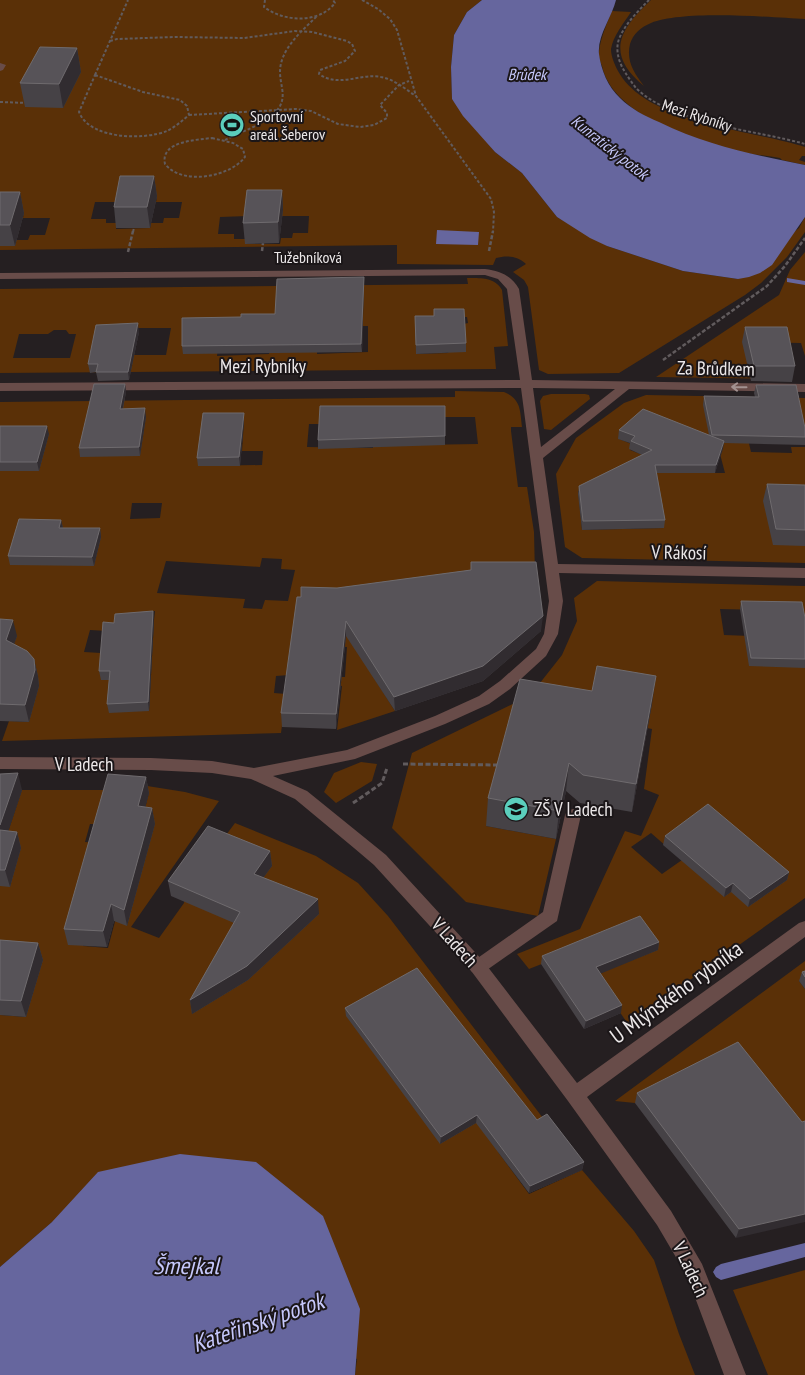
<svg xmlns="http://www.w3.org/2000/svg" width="805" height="1375" font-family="'PT Sans Narrow',sans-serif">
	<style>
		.green { fill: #5a3007; fill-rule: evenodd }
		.water { fill: #66669e }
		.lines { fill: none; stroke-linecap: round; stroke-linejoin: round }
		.stream { fill: #66669e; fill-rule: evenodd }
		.path-far2 { stroke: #615b5d; stroke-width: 2; stroke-dasharray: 3 2; stroke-linecap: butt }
		.path-far1 { stroke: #615b5d; stroke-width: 2.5; stroke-dasharray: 4 2; stroke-linecap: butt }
		.path { stroke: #615b5d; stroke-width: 3; stroke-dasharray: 5 2.5; stroke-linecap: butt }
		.lane { fill: #684c49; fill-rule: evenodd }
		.street { fill: #684c49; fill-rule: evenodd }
		.wall { fill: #464246 }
		.shaded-wall { fill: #312c30 }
		.building { fill: #575358; stroke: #6f6b6e }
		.oneway { stroke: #a39291 }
		.labels { text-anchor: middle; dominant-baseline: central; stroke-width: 4; stroke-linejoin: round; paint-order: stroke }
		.far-water-label { font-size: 16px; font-style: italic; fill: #c6c8fb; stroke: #1b1618 }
		.far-street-label { font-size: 16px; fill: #ece8e9; stroke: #1b1618 }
		.far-poi-label { font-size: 16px; fill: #ece8e9; stroke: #1b1618; text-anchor: start }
		.street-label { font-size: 19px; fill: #ece8e9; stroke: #1b1618 }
		.poi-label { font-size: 19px; fill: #ece8e9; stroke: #1b1618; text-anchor: start }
		.near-street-label { font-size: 22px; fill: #ece8e9; stroke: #1b1618 }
		.near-water-label { font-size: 24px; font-style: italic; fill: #c6c8fb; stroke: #1b1618 }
	</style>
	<rect width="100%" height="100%" fill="#251f21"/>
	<path class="green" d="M 0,0 L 482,0 L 467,12 L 454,35 L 451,67 L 452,99 L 495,152 L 522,173 L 557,217 L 607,246 L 683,271 L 738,279 L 799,228 L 805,217 L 805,232 L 787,257 L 761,283 L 745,295 L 619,373 L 548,374 L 539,370 L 528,287 L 524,280 L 513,272 L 526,264 C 518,256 507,255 496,258 L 493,265 L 397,264 L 397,245 L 0,250 L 0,246 L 16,240 L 28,240 L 30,235 L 45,235 L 50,218 L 23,218 L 24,213 L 0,213 ZM 157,197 L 156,202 L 182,202 L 179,218 L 164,218 L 163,223 L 151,223 L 150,228 L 116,229 L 117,223 L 106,223 L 106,219 L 91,219 L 95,202 L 122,202 ZM 282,210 L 282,216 L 309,216 L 308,233 L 293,233 L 292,238 L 281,238 L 280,244 L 245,244 L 245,239 L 234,239 L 234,234 L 218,234 L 220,217 L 248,216 Z
		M 651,0 L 805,0 L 805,19 C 769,17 683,10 651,23 C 641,27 633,34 630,44 C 626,61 634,73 644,86 C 605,54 619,30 651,0 Z
		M 612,11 L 631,12 C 624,23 613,36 611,49 C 611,57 615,65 618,71 C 647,124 753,130 805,147 L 805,156 L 802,156 L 799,160 L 805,162 L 805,165 L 782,160 L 780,158 C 763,155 745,154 728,149 C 687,138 612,113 602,66 C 600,61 598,55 599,51 C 601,37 607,23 612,11 Z
		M 805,252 L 805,356 L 801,343 L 742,342 L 779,379 L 656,377 L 779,295 L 790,270 Z
		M 467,278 C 480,278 495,277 502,290 L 508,346 L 494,347 L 496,369 L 0,373 L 0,289 L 468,284 ZM 435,317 L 467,317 L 468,323 L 464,324 L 448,353 L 416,354 ZM 220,326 L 271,326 L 269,354 L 217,356 ZM 318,326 L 368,326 L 368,352 L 317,354 ZM 120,328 L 171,328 L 166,355 L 134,355 L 134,357 ZM 54,330 L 66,330 L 69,334 L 76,334 L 70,358 L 13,358 L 19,334 L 48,334 Z
		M 455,391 L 504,392 C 521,399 520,410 522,427 L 511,427 L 511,431 L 518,487 L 527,487 L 534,532 L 535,576 L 374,678 L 395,711 L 337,730 L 342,686 L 324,685 L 325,677 L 345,677 L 347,647 L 331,646 L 337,602 L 289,675 L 276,676 L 274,693 L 286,694 L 281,733 L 2,741 L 9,721 L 29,722 L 0,635 L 0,402 L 455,397 ZM 373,415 L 373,448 L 307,447 L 309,424 L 320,424 ZM 445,417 L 475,417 L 478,444 L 416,445 ZM 244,421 L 242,451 L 263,451 L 262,465 L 198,466 ZM 132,503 L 162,503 L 160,518 L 130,519 ZM 262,558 L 282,559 L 281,569 L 295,570 L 288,601 L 265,600 L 262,609 L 243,608 L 245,599 L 157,593 L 166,561 L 260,567 ZM 155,611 L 154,620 L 149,711 L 112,679 L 101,653 L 84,652 L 90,630 L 108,631 L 135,613 Z
		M 585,394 L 589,395 L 590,399 L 551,430 L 544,429 L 540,401 L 543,396 L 551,394 Z
		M 646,395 L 805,398 L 805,432 L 804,429 L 802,429 L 799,418 L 752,417 L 756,435 L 747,435 L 751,452 L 792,453 L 791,447 L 805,447 L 805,563 L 582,558 L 565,547 L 556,474 L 576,438 L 624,403 ZM 642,417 L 686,435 L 664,456 L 657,454 L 653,459 L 630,450 L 634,445 L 619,439 ZM 703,454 L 720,454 L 725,473 L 708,473 ZM 595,486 L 603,486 L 609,491 L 622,490 L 624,509 L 660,509 L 664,528 L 582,530 L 578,491 L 590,491 L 590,488 Z
		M 597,581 L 805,586 L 805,637 L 799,611 L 720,609 L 724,635 L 805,638 L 805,898 L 628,1024 L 577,950 L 529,969 L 517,954 L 580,929 L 625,831 L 641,836 L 659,795 L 644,789 L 652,729 L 647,728 L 651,704 L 486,826 L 556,839 L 538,916 L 466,902 L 392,828 L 412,753 L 519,701 L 536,688 L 562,655 L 577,621 L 574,598 ZM 651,833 L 682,860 L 662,874 L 631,847 Z
		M 361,762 L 377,764 L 372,781 L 336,803 L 324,792 L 334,773 Z
		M 141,785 L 185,792 L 219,801 L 131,927 L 159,938 L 184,903 L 186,889 L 235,823 L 316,856 L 358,883 L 388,916 L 546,1122 L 498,1152 L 529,1194 L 582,1170 L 634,1231 L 654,1260 L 679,1334 L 695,1375 L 355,1375 L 357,1359 L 52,1222 L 0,1267 L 0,1015 L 26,1017 L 0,956 L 0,856 L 22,790 L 111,790 ZM 149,793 L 108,948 L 83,946 L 97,843 L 85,842 L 90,824 L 102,824 Z
		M 805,961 L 805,979 L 799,981 L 805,989 L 805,1178 L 635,1103 L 615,1101 Z
		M 805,1270 L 805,1375 L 768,1375 L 733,1290 Z"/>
	<path class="water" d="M 482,0 L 616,0 C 612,17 597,36 599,54 C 601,70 608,87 620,98 C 631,109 645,116 659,122 C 708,146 752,154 805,165 L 805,217 L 772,265 L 760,273 L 749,277 L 738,279 L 683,271 L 607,246 L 590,238 L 557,217 L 522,173 L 495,152 L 463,116 L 452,99 L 451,67 L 454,35 L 467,12 Z
		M 437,230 L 479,232 L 478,245 L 436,244 Z
		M 180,1154 L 256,1162 L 323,1216 L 360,1309 L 355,1375 L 0,1375 L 0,1267 L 52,1222 L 98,1172 Z"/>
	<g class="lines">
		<path class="stream" d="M 787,278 L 805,281 L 805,285 L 787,282 Z
			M 805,1243 L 805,1257 L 721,1280 L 716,1277 L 713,1272 L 716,1267 L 721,1264 Z"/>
		<path class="path-far2" d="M 265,0 L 264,7 C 284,22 319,24 335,3 L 333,0
			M 362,0 L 378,9 L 390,19 L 397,30 L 416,96 L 491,199 L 494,212 L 493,232
			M 649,0 C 638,11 625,24 619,39 C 615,50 619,63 625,72 C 628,77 632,83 636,88 C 672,124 756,130 805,144
			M 110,41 L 117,39 L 175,37 L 244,38 L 295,31 L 312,32 L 347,41 L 352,44 L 355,51 L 345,61 L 320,70 L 319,74 C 339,88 360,73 381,77 C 394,79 405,89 416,96
			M 95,75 L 143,92 L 180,100 L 187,106 L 189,115 C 182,121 175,127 167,131 C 145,140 90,140 79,112 Z
			M 95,75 L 128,0
			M 0,102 L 27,103
			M 189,115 L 296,109 L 311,111 L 338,124 L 360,127 L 374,125 L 387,118 L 387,113 L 380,105 L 399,85 L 409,81
			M 212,138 L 233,143 L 243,149 L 245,157 C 230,177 182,186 165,164 C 160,141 196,140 212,138 Z
			M 225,140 C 242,131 270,123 280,106 C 286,95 280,84 280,72 C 280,49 302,31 317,16
			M 133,232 L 134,228"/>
		<path class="path-far1" d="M 262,251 L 263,243
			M 489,251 L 493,231
			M 128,252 L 133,231
			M 663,360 L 767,286 L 785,266 L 805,238"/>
		<path class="path" d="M 403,764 L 499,765
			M 353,803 L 382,783 L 387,768"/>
		<path class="lane" d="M 0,63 L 6,65 L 3,70 L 0,71 Z
			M 573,809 L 579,811 L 581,815 L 557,921 L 484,972 L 478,974 L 472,972 L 469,967 L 472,962 L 543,912 L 565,815 L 567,811 Z"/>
		<path class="street" d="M 485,269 C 500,271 511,275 519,289 L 532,380 L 805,384 L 805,392 L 629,389 L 543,458 L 558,564 L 805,568 L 805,578 L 559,573 L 563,601 L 558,634 L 546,656 L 510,689 L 489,704 L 445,724 L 355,759 L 273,776 L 307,791 L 386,855 L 484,962 L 577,1083 L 799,923 L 805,921 L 805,937 L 587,1097 L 671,1211 L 702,1264 L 746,1375 L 724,1375 L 687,1276 L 657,1225 L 568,1101 L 472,972 L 374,865 L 354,848 L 295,799 L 251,779 L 212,773 L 151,770 L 0,769 L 0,757 L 151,758 L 212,761 L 254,768 L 347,750 L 435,716 L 479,696 L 500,681 L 536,649 L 544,634 L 549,601 L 521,388 L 0,391 L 0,383 L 520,380 L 507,289 L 498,279 L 485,275 L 0,279 L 0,273 ZM 533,388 L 615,389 L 541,447 Z"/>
	</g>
	<path class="wall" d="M 77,48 L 81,72 L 63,108 L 25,107 L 20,83 Z
		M 154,176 L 157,196 L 150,228 L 116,228 L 114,207 Z
		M 282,190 L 283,210 L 279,243 L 245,244 L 243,223 Z
		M 0,192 L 20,192 L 24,213 L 15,246 L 0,246 Z
		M 364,277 L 362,352 L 183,354 L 182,346 L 241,317 L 275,314 Z
		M 415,316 L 434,316 L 466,343 L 466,352 L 416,354 Z
		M 745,327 L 795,366 L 792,382 L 751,381 L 742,342 Z
		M 139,332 L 129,380 L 98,381 L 96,372 L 90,373 L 88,364 Z
		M 125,384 L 126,392 L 123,409 L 146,417 L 140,456 L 80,457 L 79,448 Z
		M 756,385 L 805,428 L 805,445 L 724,443 L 715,473 L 657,473 L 665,520 L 664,528 L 582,530 L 578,494 L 579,486 L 642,455 L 629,449 L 630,443 L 618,439 L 619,430 L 709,435 L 703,405 L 704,396 L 755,397 L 754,393 Z
		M 244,413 L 244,421 L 240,466 L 198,466 L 197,458 Z
		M 0,426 L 49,434 L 39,471 L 0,471 Z
		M 445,436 L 445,445 L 318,449 L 318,440 Z
		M 767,484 L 805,485 L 805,546 L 773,545 L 763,501 Z
		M 61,520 L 63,528 L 100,528 L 101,537 L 94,566 L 10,565 L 8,556 Z
		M 471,562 L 541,631 L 483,681 L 395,711 L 346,636 L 336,729 L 282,727 L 281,713 L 301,597 L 337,588 L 471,570 Z
		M 741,601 L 805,618 L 805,668 L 749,666 L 740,609 Z
		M 153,611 L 154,620 L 149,711 L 109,713 L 107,704 L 109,680 L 101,680 L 99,671 L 114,623 Z
		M 0,619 L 17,636 L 14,644 L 34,659 L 38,676 L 39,686 L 29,722 L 0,721 Z
		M 652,704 L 632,812 L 580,803 L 566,791 L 556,839 L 486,826 L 488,798 Z
		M 0,774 L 22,790 L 8,831 L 17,832 L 21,848 L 10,887 L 0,886 Z
		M 146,777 L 149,793 L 145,807 L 152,808 L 155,824 L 127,926 L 114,921 L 107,947 L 68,945 L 64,929 Z
		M 665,836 L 789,872 L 787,880 L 748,907 L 731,892 L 724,897 L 663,845 Z
		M 270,851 L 272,866 L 263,878 L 319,914 L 248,980 L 192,1014 L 190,1000 L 234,923 L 171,896 L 168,881 Z
		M 0,940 L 38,943 L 43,960 L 26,1017 L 0,1015 Z
		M 659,942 L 658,950 L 600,973 L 621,1013 L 584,1029 L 541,964 L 542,956 Z
		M 805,971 L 805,989 L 799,981 L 802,972 Z
		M 345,1008 L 537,1120 L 584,1162 L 582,1170 L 529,1193 L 476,1123 L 440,1144 L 346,1016 Z
		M 637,1093 L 802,1122 L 736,1238 L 635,1103 Z"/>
	<path class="shaded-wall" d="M 77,48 L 81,72 L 63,108 L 59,84 Z
		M 154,176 L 157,196 L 150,228 L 147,207 Z
		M 282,190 L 283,210 L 279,243 L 278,222 Z
		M 20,192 L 24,213 L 15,246 L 10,225 Z
		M 364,277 L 364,285 L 362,352 L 361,344 Z
		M 138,323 L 139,332 L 129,380 L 128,372 Z
		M 125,384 L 126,392 L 121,417 L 120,409 Z
		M 145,408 L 146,417 L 140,456 L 139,447 Z
		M 244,413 L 244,421 L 240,466 L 239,457 Z
		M 47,426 L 49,434 L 39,471 L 37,462 Z
		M 724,441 L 723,449 L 715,473 L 716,465 Z
		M 61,520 L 63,528 L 59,528 Z
		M 100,528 L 101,537 L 94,566 L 92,557 Z
		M 153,611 L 154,620 L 149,711 L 148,702 Z
		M 543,616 L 541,631 L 483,681 L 395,711 L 394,697 Z
		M 13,620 L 17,636 L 10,656 L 6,640 Z
		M 346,621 L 346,636 L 336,729 L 336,714 Z
		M 34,659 L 38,676 L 39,686 L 29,722 L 25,705 Z
		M 656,676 L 652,704 L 632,812 L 636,784 Z
		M 569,763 L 566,791 L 556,839 L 559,811 Z
		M 18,773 L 22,790 L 3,847 L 0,836 L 0,825 Z
		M 146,777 L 149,793 L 141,823 L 138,806 Z
		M 152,808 L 155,824 L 127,926 L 124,910 Z
		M 17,832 L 21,848 L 10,887 L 5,870 Z
		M 270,851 L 272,866 L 255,889 L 254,874 Z
		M 789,872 L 787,880 L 748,907 L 750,899 Z
		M 733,883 L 731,892 L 724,897 L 726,888 Z
		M 318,899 L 319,914 L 248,980 L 192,1014 L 190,1000 Z
		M 111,904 L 114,921 L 107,947 L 103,931 Z
		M 659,942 L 658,950 L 595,976 L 596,967 Z
		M 38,943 L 43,960 L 26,1017 L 21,1001 Z
		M 622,1005 L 621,1013 L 584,1029 L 586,1021 Z
		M 477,1115 L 476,1123 L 440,1144 L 441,1137 Z
		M 584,1162 L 582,1170 L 529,1193 L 530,1186 Z
		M 805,1214 L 805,1222 L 736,1238 L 739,1229 Z"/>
	<path class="building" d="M 40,47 L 77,48 L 59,84 L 20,83 Z
		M 120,176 L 154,176 L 147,207 L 114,207 Z
		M 247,190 L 282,190 L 278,222 L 243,223 Z
		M 0,192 L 20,192 L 10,225 L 0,225 Z
		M 364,277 L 361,344 L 182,346 L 182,318 L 241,317 L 241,314 L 275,314 L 277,279 Z
		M 434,309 L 464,309 L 466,343 L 416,345 L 415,316 L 434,316 Z
		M 138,323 L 128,372 L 96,372 L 98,364 L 88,364 L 96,325 Z
		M 745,327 L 787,327 L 795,366 L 754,366 Z
		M 94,384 L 125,384 L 120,409 L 145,408 L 139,447 L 79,448 Z
		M 756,385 L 796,385 L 805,428 L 805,437 L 712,435 L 704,396 L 759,397 Z
		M 320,406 L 445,406 L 445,436 L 318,440 Z
		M 643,409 L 724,441 L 716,465 L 655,465 L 665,520 L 583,521 L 579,486 L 652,450 L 631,441 L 635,436 L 619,430 Z
		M 203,413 L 244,413 L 239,457 L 197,458 Z
		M 0,426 L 47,426 L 37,462 L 0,462 Z
		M 767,484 L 805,485 L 805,530 L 776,529 Z
		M 19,519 L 61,520 L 59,528 L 100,528 L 92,557 L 8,556 Z
		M 471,562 L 536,562 L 543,616 L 483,666 L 394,697 L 346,621 L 336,714 L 281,713 L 297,597 L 301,597 L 301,587 L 337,588 L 471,570 Z
		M 741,601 L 802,602 L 805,618 L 805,659 L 751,658 Z
		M 153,611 L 148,702 L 107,704 L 110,671 L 99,671 L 103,622 L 114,623 L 115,614 Z
		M 0,619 L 13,620 L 6,640 L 27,651 L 34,659 L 35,670 L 25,705 L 0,704 Z
		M 597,666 L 656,676 L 636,784 L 583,775 L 569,763 L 559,811 L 488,798 L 520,679 L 592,691 Z
		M 18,773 L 0,825 L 0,774 Z
		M 108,774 L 146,777 L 138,806 L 152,808 L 124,910 L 111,904 L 103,931 L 64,929 Z
		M 708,804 L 789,872 L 750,899 L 733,883 L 726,888 L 665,836 Z
		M 208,826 L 270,851 L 254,874 L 318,899 L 247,966 L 190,1000 L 240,912 L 168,881 Z
		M 0,830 L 17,832 L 5,870 L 0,870 Z
		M 640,916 L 659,942 L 596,967 L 622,1005 L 586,1021 L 542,956 Z
		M 0,940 L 38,943 L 21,1001 L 0,1000 Z
		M 417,968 L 537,1120 L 547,1114 L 584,1162 L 530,1186 L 477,1115 L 441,1137 L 345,1008 Z
		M 805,971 L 805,977 L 802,972 Z
		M 738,1042 L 802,1122 L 805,1121 L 805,1214 L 739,1229 L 637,1093 Z"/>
	<defs><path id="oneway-shaft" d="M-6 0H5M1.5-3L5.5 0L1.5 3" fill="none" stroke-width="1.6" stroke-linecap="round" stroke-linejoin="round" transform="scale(1.25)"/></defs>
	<use class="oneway" href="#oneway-shaft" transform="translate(739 387) rotate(-179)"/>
	<defs>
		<symbol id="stadium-disc" viewBox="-11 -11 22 22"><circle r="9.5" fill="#5bcebc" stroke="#1b1618"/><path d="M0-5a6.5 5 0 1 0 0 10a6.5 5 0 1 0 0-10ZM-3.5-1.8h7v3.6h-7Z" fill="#111"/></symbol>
		<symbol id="school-disc" viewBox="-11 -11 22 22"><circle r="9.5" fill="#5bcebc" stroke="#1b1618"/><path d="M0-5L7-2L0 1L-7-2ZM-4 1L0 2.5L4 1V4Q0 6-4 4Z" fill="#111"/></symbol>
	</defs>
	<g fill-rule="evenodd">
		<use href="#stadium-disc" x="218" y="111" width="28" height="28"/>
		<use href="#school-disc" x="502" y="795" width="28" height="28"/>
	</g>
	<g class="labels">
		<g class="far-water-label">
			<text x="527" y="74">Brůdek</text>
			<text transform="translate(610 147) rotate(38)">Kunratický potok</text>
		</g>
		<g class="far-street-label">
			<text transform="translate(697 115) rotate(18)">Mezi Rybníky</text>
			<text x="308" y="257">Tužebníková</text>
		</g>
		<g class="far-poi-label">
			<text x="250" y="116">Sportovní<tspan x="250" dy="18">areál Šeberov</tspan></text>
		</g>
		<g class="street-label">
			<text x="263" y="366">Mezi Rybníky</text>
			<text transform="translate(716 368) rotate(1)">Za Brůdkem</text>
			<text transform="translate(679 552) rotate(1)">V Rákosí</text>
			<text x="84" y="764">V Ladech</text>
			<text transform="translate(455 942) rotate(48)">V Ladech</text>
			<text transform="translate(691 1269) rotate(65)">V Ladech</text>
		</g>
		<g class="poi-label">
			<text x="534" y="809">ZŠ V Ladech</text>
		</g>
		<g class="near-street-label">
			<text transform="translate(676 992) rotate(-36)">U Mlýnského rybníka</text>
		</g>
		<g class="near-water-label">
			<text x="186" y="1265">Šmejkal</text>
			<text transform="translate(258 1322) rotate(-19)">Kateřinský potok</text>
		</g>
	</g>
</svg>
